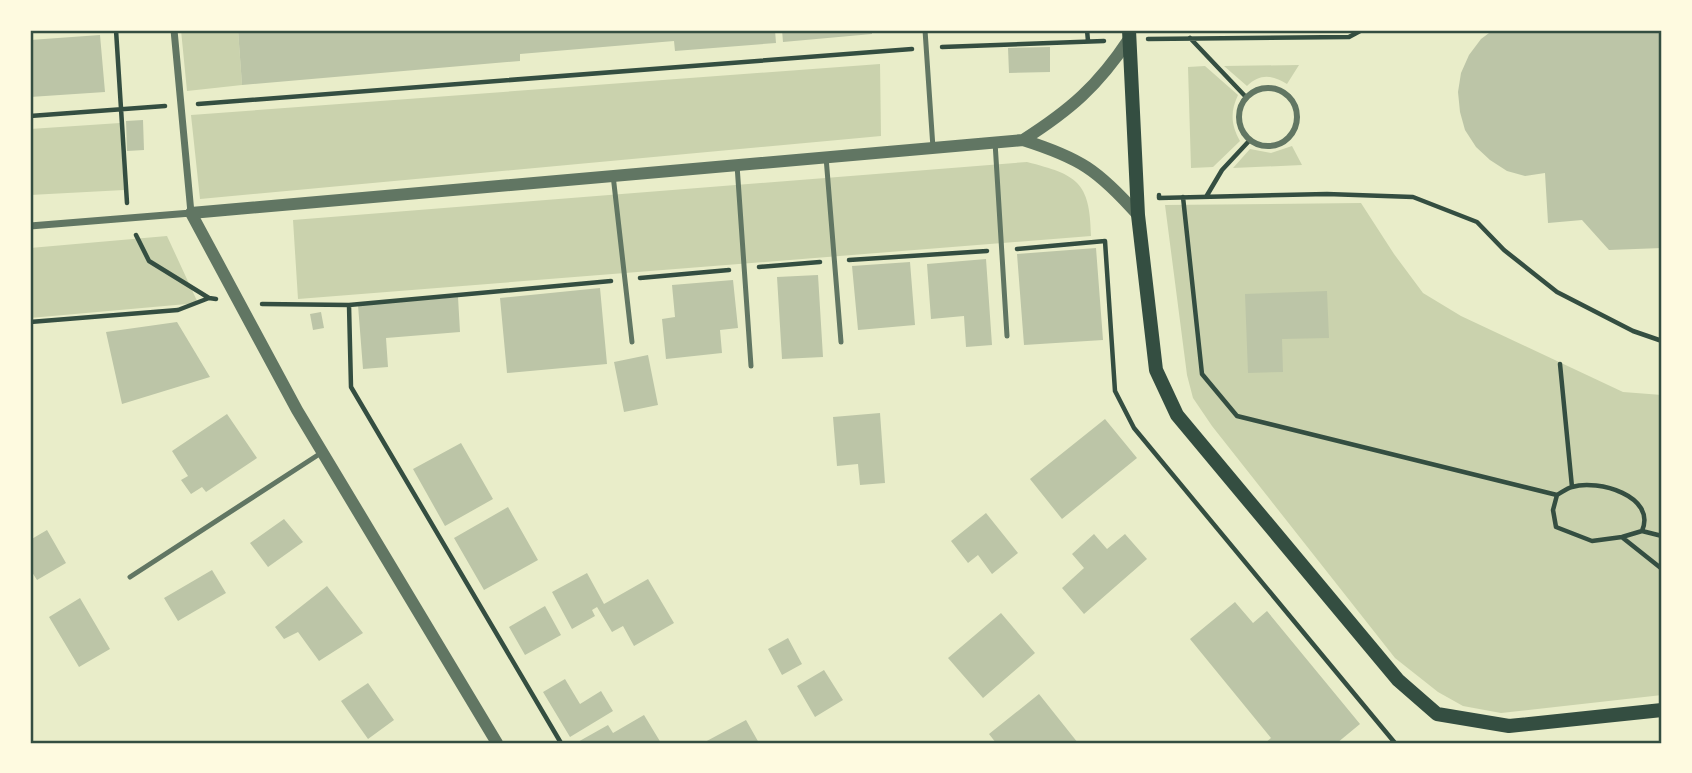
<svg xmlns="http://www.w3.org/2000/svg" width="1692" height="773" font-family="Overpass,sans-serif">
	<style>
		.green { fill: #cad2ad }
		.building { fill: #bcc5a7 }
		.lines { fill: none; stroke-linecap: round; stroke-linejoin: round }
		.path { stroke: #344e41; stroke-width: 4.5 }
		.service { stroke: #617663; stroke-width: 5 }
		.pedestrian { stroke: #617663; stroke-width: 6 }
		.minor { stroke: #617663; stroke-width: 7 }
		.tertiary { stroke: #617663; stroke-width: 12 }
		.secondary { stroke: #344e41; stroke-width: 14 }
		.neatline { fill: none; stroke: #344e41; stroke-width: 2.5 }
	</style>
	<rect width="100%" height="100%" fill="#e9edc9"/>
	<path class="green" d="M 181,30 L 238,30 L 242,85 L 187,91 Z
		M 880,64 L 881,136 L 200,199 L 191,115 Z
		M 1299,65 L 1287,84 C 1273,75 1260,73 1247,86 L 1224,66 Z
		M 1205,66 L 1238,95 C 1230,112 1231,125 1240,141 L 1213,167 L 1191,168 L 1188,67 Z
		M 120,123 L 124,190 L 30,195 L 30,129 Z
		M 1292,146 L 1302,165 L 1233,168 L 1250,149 L 1271,153 Z
		M 1027,162 C 1077,175 1090,181 1091,236 L 298,299 L 293,220 Z
		M 1361,203 L 1394,254 L 1423,293 L 1461,316 L 1623,392 L 1662,395 L 1662,695 L 1501,713 L 1463,706 L 1438,692 L 1395,658 L 1212,426 L 1193,398 L 1187,375 L 1165,205 Z
		M 167,236 L 198,303 L 30,318 L 30,248 Z"/>
	<path class="building" d="M 238,30 L 517,30 L 518,33 L 564,30 L 775,30 L 776,43 L 675,51 L 674,41 L 520,54 L 520,61 L 242,85 Z
		M 782,30 L 872,30 L 872,34 L 783,42 Z
		M 1493,30 L 1662,30 L 1662,248 L 1609,250 L 1582,220 L 1548,223 L 1545,173 L 1525,176 L 1507,171 L 1490,160 L 1476,147 L 1465,130 L 1460,112 L 1458,92 L 1461,73 L 1469,55 L 1481,39 Z
		M 100,35 L 105,92 L 30,97 L 30,40 Z
		M 1050,47 L 1050,72 L 1009,73 L 1008,48 Z
		M 143,120 L 144,150 L 127,151 L 126,121 Z
		M 1096,248 L 1103,340 L 1024,345 L 1017,254 Z
		M 986,259 L 992,345 L 966,347 L 964,316 L 931,319 L 927,264 Z
		M 910,262 L 915,325 L 858,330 L 852,266 Z
		M 818,275 L 823,357 L 782,359 L 777,277 Z
		M 733,280 L 738,328 L 720,330 L 722,353 L 666,359 L 662,319 L 675,317 L 672,285 Z
		M 600,288 L 607,364 L 507,373 L 500,298 Z
		M 1327,291 L 1329,338 L 1282,339 L 1283,372 L 1248,373 L 1245,294 Z
		M 458,297 L 460,332 L 386,338 L 388,367 L 363,369 L 358,305 Z
		M 321,312 L 324,328 L 313,330 L 310,314 Z
		M 177,322 L 210,377 L 122,404 L 106,332 Z
		M 648,355 L 658,405 L 624,412 L 614,362 Z
		M 880,413 L 885,483 L 860,485 L 858,464 L 837,466 L 833,417 Z
		M 227,414 L 257,458 L 206,492 L 202,487 L 191,494 L 181,480 L 188,476 L 172,451 Z
		M 1105,419 L 1137,458 L 1062,519 L 1030,479 Z
		M 461,443 L 493,499 L 445,526 L 413,469 Z
		M 508,507 L 538,560 L 484,590 L 454,538 Z
		M 986,513 L 1018,553 L 992,574 L 978,555 L 968,563 L 951,541 Z
		M 284,519 L 303,542 L 268,567 L 250,543 Z
		M 47,530 L 66,563 L 37,580 L 30,569 L 30,540 Z
		M 1094,534 L 1107,549 L 1125,534 L 1147,559 L 1084,614 L 1062,588 L 1084,568 L 1072,554 Z
		M 212,570 L 226,593 L 178,621 L 164,598 Z
		M 587,573 L 604,604 L 648,579 L 674,623 L 634,646 L 623,626 L 612,632 L 597,607 L 592,610 L 595,616 L 572,629 L 552,592 Z
		M 327,586 L 363,633 L 319,661 L 298,632 L 284,639 L 275,627 Z
		M 80,598 L 110,649 L 79,667 L 49,617 Z
		M 1235,602 L 1253,623 L 1267,611 L 1360,724 L 1337,743 L 1265,743 L 1271,738 L 1190,639 Z
		M 545,606 L 561,635 L 525,655 L 509,627 Z
		M 1001,613 L 1035,653 L 983,698 L 948,658 Z
		M 788,638 L 802,664 L 782,675 L 768,649 Z
		M 824,670 L 843,700 L 815,717 L 797,686 Z
		M 565,679 L 580,704 L 601,691 L 613,711 L 570,737 L 543,692 Z
		M 368,683 L 394,720 L 368,739 L 341,701 Z
		M 1039,694 L 1078,743 L 996,743 L 989,734 Z
		M 644,715 L 661,743 L 576,743 L 608,725 L 613,733 Z
		M 746,720 L 759,743 L 703,743 Z"/>
	<g class="lines">
		<path class="path" d="M 116,30 L 127,203
			M 1087,30 L 1088,41
			M 1190,38 L 1245,96
			M 1148,39 L 1349,37 L 1362,30
			M 942,47 L 1104,41
			M 198,104 L 912,49
			M 30,116 L 165,106
			M 1159,195 L 1159,198 L 1327,194 L 1413,197 L 1477,222 L 1504,250 L 1557,292 L 1633,331 L 1662,341
			M 1183,197 L 1202,374 L 1237,416 L 1557,495
			M 1206,197 L 1222,170 L 1249,141
			M 136,235 L 149,261 L 209,298 L 216,299
			M 1017,249 L 1105,241 L 1115,391 L 1134,428 L 1395,743
			M 849,260 L 987,251
			M 759,267 L 820,262
			M 640,278 L 729,270
			M 262,304 L 349,305
			M 30,322 L 178,310 L 209,298
			M 1560,364 L 1572,487
			M 1642,531 C 1657,496 1598,479 1572,487 C 1567,488 1561,493 1557,495 L 1553,510 L 1556,527 L 1592,541 L 1622,537 L 1642,531 L 1662,536
			M 1623,538 L 1662,569
			M 561,743 L 351,387 L 349,305 L 611,281"/>
		<path class="service" d="M 925,30 L 933,148
			M 995,142 L 1007,336
			M 826,157 L 841,342
			M 737,165 L 751,366
			M 613,175 L 632,342
			M 130,577 L 321,453"/>
		<path class="pedestrian" d="M1239 117a29 29 0 1 1 58 0a29 29 0 1 1-58 0Z"/>
		<path class="minor" d="M 30,226 L 191,213 L 174,30"/>
		<path class="tertiary" d="M 1023,140 C 1070,110 1098,86 1129,39
			M 497,743 L 297,410 L 191,213 L 1023,140 C 1080,158 1098,170 1138,215"/>
		<path class="secondary" d="M 1129,30 L 1138,215 L 1156,370 L 1177,415 L 1398,680 L 1437,714 L 1509,726 L 1662,710"/>
	</g>
	<rect width="1692" height="773" fill="none" stroke="#fefae0" stroke-width="63"/>
	<rect x="32" y="32" width="1628" height="710" class="neatline"/>
</svg>
